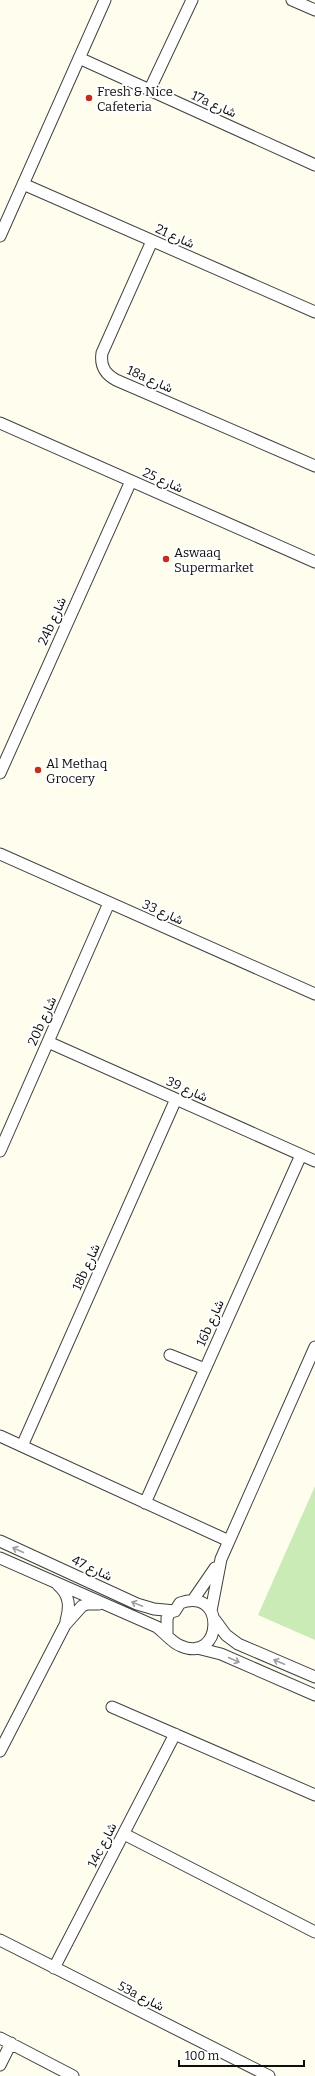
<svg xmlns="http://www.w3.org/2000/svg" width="315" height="2076" font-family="Bitter,Vazirmatn,serif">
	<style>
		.green { fill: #cbebb6 }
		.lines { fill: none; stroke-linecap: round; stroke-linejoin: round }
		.minor-casing { stroke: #414141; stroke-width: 13 }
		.minor { stroke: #fff; stroke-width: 11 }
		.oneway { stroke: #9f9f9f }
		.poi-dot { fill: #c52b1e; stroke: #fff; stroke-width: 1.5 }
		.labels { text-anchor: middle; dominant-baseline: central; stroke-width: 4; stroke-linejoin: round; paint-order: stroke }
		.poi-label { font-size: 13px; fill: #0e0e0e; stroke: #fff; text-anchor: start }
		.street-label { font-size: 13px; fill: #0e0e0e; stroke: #fff }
	</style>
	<rect width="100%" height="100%" fill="#fffeee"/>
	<path class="green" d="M 315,1486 L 315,1640 L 258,1615 Z"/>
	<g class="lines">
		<defs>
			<path id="minor" d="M 292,0 L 315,10
				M 79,58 L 315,165
				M 149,91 L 192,0
				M 23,184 L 315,312
				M 0,236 L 105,0
				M 152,241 L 102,353 C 100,366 105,374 116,380 L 315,466
				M 0,423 L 315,562
				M 0,773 L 131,481
				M 0,854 L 315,994
				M 48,1042 L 315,1161
				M 0,1151 L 109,903
				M 170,1355 L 205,1369
				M 0,1436 L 229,1541
				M 22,1446 L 176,1099
				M 145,1503 L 301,1155
				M 0,1541 L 137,1604 L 154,1609 L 175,1611
				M 0,1558 L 157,1627 C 165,1633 172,1643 181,1646 C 223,1664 227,1586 180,1603 L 175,1611 L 170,1612 L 167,1618 L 167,1634
				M 58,1585 C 70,1595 70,1607 66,1621
				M 193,1600 L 215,1568
				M 211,1611 L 221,1559 L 315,1347
				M 215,1620 L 226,1635 L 238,1644 L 315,1677
				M 197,1648 L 221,1654 L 315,1695
				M 112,1707 L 315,1795
				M 0,1751 L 65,1625 L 82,1606 L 87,1604 L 99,1604
				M 124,1834 L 315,1932
				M 0,1940 L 269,2076
				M 54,1968 L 175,1734
				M 0,2038 L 73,2076
				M 0,2065 L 11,2043"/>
		</defs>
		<use href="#minor" class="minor-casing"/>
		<use href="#minor" class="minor"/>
	</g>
	<defs><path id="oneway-shaft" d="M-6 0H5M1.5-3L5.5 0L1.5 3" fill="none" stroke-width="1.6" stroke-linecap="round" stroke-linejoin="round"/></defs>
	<g class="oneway">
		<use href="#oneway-shaft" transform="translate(18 1550) rotate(-156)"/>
		<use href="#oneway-shaft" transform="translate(137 1604) rotate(-158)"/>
		<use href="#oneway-shaft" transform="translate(234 1660) rotate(24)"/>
		<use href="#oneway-shaft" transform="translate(279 1662) rotate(-157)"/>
	</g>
	<g class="poi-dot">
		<circle cx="89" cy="98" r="4"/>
		<circle cx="166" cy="559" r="4"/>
		<circle cx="38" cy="770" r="4"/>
	</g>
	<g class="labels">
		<g class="poi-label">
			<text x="97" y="91">Fresh &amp; Nice<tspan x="97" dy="15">Cafeteria</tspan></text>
			<text x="174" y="552">Aswaaq<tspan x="174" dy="15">Supermarket</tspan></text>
			<text x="46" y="763">Al Methaq<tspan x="46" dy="15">Grocery</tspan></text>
		</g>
		<g class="street-label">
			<text transform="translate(214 104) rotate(24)">17a شارع</text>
			<text transform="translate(175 236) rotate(24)">شارع 21</text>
			<text transform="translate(150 379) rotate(24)">18a شارع</text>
			<text transform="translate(163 480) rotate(24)">شارع 25</text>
			<text transform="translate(52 621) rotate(-66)">24b شارع</text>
			<text transform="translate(163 912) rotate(24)">شارع 33</text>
			<text transform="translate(42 1021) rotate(-66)">20b شارع</text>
			<text transform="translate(187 1089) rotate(24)">شارع 39</text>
			<text transform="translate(86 1267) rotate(-66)">18b شارع</text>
			<text transform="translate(210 1323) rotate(-66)">16b شارع</text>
			<text transform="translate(92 1568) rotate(25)">شارع 47</text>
			<text transform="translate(102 1845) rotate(-63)">14c شارع</text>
			<text transform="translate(141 1996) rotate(27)">53a شارع</text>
		</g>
	</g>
	<path d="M179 2060v6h125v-6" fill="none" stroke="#0e0e0e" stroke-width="2"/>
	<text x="185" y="2060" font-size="12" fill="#0e0e0e" stroke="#ffffff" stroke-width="3" paint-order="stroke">100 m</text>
</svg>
